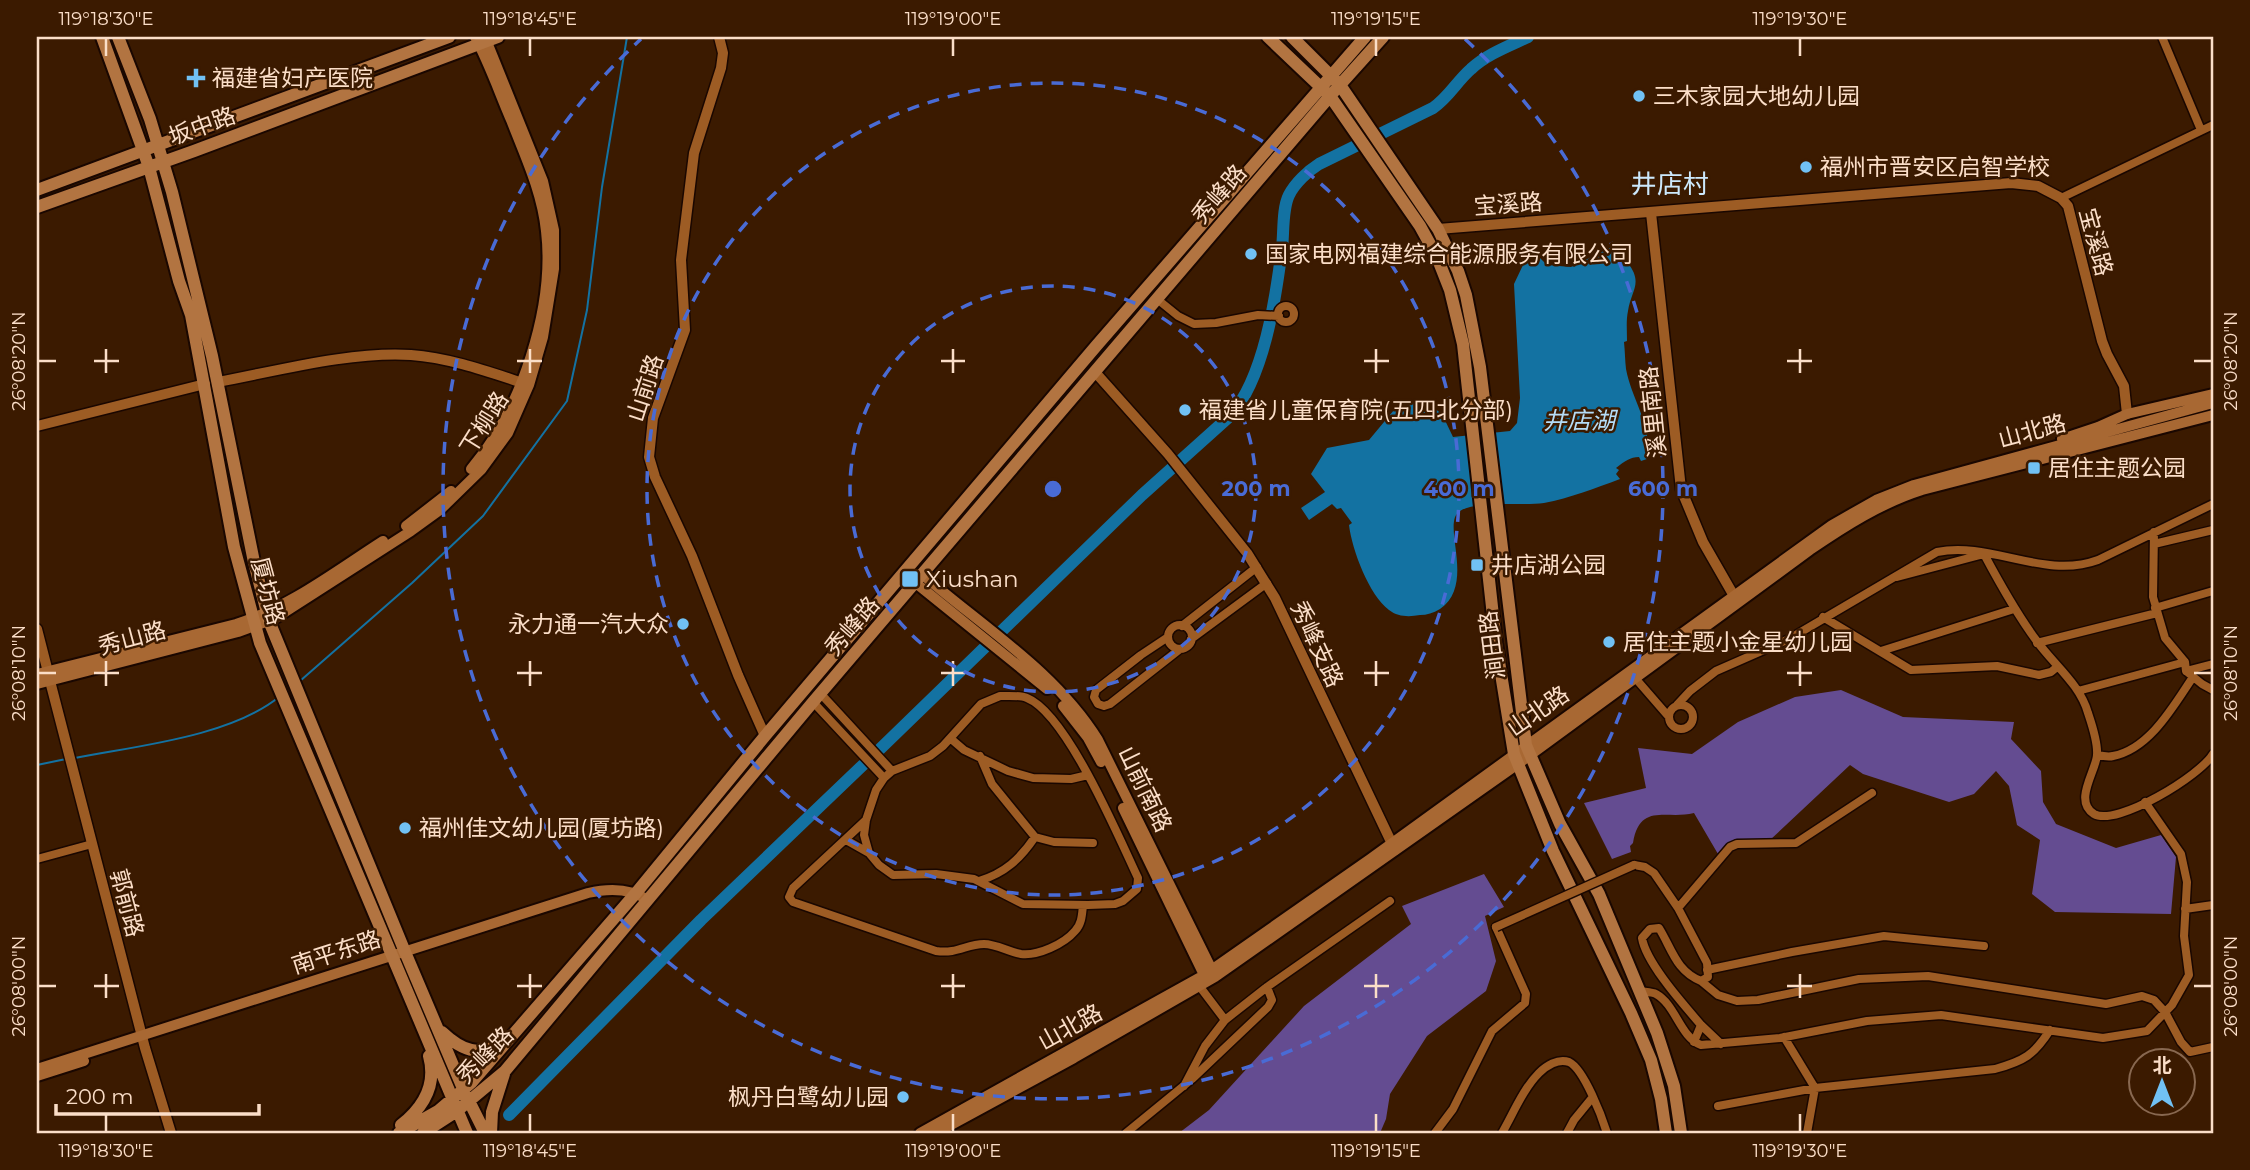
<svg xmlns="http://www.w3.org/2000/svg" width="2250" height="1170" font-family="Montserrat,'Noto Sans SC',sans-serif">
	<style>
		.forest { fill: #644c91 }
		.water { fill: #1372a2 }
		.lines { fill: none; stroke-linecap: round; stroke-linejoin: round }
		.stream { stroke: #1372a2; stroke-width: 2 }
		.river { stroke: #1372a2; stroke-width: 12 }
		.minor-casing { stroke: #1a0700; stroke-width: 11 }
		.tertiary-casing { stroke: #1a0700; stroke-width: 13 }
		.secondary-casing { stroke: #1a0700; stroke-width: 14 }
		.primary-casing { stroke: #1a0700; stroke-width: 16 }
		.minor { stroke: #9d5c24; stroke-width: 8 }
		.tertiary { stroke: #9d5c24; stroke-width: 10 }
		.secondary { stroke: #a86833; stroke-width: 10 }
		.primary { stroke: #b27441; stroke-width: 12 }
		.minor-bridge-casing { stroke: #1a0700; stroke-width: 11; stroke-linecap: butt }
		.minor-bridge { stroke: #9d5c24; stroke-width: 8 }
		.ticks { fill: none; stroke: #fbdec8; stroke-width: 2.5 }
		.ring { fill: none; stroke: #496bd5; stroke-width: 3.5; stroke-dasharray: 12 9 }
		.poi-dot { fill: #71c1f4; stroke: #3b1a00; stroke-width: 2.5 }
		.labels { text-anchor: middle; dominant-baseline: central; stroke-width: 5; stroke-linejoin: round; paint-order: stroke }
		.poi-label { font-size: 23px; fill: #fbdec8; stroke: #3b1a00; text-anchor: start }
		.street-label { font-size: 23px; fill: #fbdec8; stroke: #3b1a00 }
		.water-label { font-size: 24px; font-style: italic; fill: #b4dcf7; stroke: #3b1a00 }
		.quarter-label { font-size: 26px; fill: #cce8fc; stroke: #3b1a00 }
		.centre { fill: #496bd5; stroke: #3b1a00; stroke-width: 3.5 }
		.ring-label { font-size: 21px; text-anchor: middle; font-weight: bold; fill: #496bd5; stroke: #3b1a00; stroke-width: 5; stroke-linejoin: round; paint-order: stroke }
		.neatline { fill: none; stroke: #fbdec8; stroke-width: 2.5 }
		.ticks-label { font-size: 18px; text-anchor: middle; fill: #fbdec8 }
	</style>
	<rect width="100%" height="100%" fill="#3b1a00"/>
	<path class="forest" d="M 1841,690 L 1903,717 L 2014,722 L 2011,739 L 2041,771 L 2043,802 L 2056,824 L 2116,848 L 2161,835 L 2176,857 L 2171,914 L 2055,912 L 2032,894 L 2040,840 L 2017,825 L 2009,786 L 1996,771 L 1974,794 L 1949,802 L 1863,774 L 1850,765 L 1770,840 L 1735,839 L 1718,854 L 1694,813 C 1666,820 1640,802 1633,843 L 1630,846 L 1631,852 L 1612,859 L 1584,803 L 1646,788 L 1638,748 L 1692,754 L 1738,722 L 1795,697 Z
		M 1484,874 L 1504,907 L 1485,916 L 1496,961 L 1486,991 L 1427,1036 L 1390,1094 L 1386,1119 L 1380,1133 L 1179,1133 L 1209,1110 L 1304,1006 L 1411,924 L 1402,906 Z"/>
	<path class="water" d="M 1622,242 L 1629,249 L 1627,262 C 1644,283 1631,290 1628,311 C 1626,320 1627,331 1627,341 L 1624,342 C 1625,351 1625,361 1626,369 C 1632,401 1653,426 1647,459 L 1641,461 L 1639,457 C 1630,457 1625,461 1616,468 L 1619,470 L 1616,474 L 1620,479 C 1596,488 1570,498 1544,503 C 1523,506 1477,500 1460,511 C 1440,523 1477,583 1440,609 C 1433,613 1427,615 1420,615 C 1409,617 1398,617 1389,610 C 1369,595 1352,550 1349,525 L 1352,523 L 1341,508 L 1337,509 L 1332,504 L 1309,520 L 1301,508 L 1325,492 L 1311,474 L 1327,448 L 1369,440 L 1399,404 L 1427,403 L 1442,414 L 1453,437 L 1510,431 L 1517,423 L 1520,398 L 1514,284 L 1523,265 L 1540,258 L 1547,265 L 1571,267 Z"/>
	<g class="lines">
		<path class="stream" d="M 300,681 L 412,583 L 483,516 L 567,401 L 587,310 L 602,187 L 627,37
			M 75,758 C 136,746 229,737 279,697
			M 37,765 L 66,759"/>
		<path class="river" d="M 880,749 L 1142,495 L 1230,416 C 1264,379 1276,297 1282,248 C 1284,232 1282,209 1289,195 C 1295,183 1308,171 1319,164 L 1433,108 C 1449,97 1457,81 1471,69 C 1487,54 1509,46 1528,37
			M 509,1115 L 701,920 L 863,765"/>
		<defs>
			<path id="minor" d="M 2162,37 L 2201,130
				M 2061,198 L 2213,125
				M 1157,299 L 1178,316 L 1194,324 L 1216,323 L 1258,315 L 1279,316
				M1278 314a8 8 0 1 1 16 0a8 8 0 1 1-16 0Z
				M 2154,532 L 2153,597 L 2165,638 L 2185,662 L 2186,671 L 2202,684 L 2213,690
				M 2154,544 L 2213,530
				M 1897,577 L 1984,554 C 2000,584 2016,613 2036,640 C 2053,664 2080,684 2088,713 C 2092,725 2098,742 2097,755 C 2096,771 2073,801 2094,814 C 2117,827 2201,775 2213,754
				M 2155,608 L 2213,591
				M 1823,617 L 1911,670 L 1997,666 L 2039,675 L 2051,672 L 2057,667
				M1168 637a12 12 0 1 1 24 0a12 12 0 1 1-24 0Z
				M 1182,626 L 1257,567
				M 1168,637 L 1141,655 L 1096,690 L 1094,697 L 1098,704 L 1104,706 L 1110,704 L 1180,649
				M 1191,639 L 1267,583
				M 2037,643 L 2157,613
				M 1881,651 L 2014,609
				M 2186,671 L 2213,664
				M 1636,679 L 1669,717
				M 2078,691 L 2185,662
				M 821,694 L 892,771
				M 1000,696 C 1008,696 1020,695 1027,698 C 1067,714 1119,838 1138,878 L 1137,889 L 1123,901 L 1115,904 L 1088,905 L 1023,904 L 974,879 L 936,874 L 893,875 L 879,865 L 869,853 L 864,835 L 866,820 L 876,790 L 884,778 L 892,771 L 930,756 L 943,746 L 981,704 Z
				M 813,702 L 884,778
				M1669 717a12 12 0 1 1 24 0a12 12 0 1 1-24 0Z
				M 1677,705 L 1690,691 L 1716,671 L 1789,639 L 1937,552 C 1991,541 2044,580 2098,560 L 2213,504
				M 950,738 L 964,750 L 1008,771 L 1033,778 L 1071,779 L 1088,775
				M 2097,755 C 2102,756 2109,757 2113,756 C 2150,749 2174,705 2193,677
				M 980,756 L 992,784 L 1035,837 L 1054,842 L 1093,843
				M 866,820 L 793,888 L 789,897 L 793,902 L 936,951 C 958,954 966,944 984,944 C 996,944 1009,952 1021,954 C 1038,956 1064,944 1075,931 C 1082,924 1082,914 1083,905
				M 846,840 L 869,853
				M 37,859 L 92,844
				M 1634,865 L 1645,867 L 1654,873 L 1678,908 L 1707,963 L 1708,977 L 1701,981 C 1676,971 1672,949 1659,928 L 1650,929 L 1642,938 C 1646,963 1684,1005 1701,1025 L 1694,1042
				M 979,881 C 1005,873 1020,859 1035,837
				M 1678,908 L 1730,847 L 1737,844 L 1796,843 L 1872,793
				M 2185,909 L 2213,905
				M 1707,970 L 1792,952 L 1884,936 L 1984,946
				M 1701,981 L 1718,995 L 1737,1001 L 1758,1000 L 1859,979 L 1928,976 L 2106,1004 L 2142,996 L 2154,1000 L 2165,1012 L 2181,1042 L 2190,1052 L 2213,1047
				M 1197,983 L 1225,1020
				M 1639,991 C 1644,992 1652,992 1656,994 C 1676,1005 1680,1037 1701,1045 L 1780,1038 L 1867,1021 L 1941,1015 L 2103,1038 L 2147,1031 L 2172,1005 L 2189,975 L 2184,936 L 2187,882 L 2181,854 L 2145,802
				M 1701,1025 L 1721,1044
				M 1784,1037 L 1815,1088 L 1807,1133
				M 1184,1086 L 1205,1046 L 1225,1020 L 1267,987 L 1390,901
				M 1718,1106 L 1815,1088 L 1995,1069 C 2024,1061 2034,1055 2050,1030
				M 1126,1133 L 1192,1079 L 1268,1007 L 1272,1000 L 1267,987
				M 1435,1133 L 1453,1109 L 1492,1031 L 1525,1003 L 1526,994 L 1496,927
				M 1502,1133 C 1513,1114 1523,1089 1539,1073 C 1546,1066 1558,1058 1569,1062 C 1584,1069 1602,1117 1607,1133
				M 1567,1133 L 1574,1120 L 1592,1098"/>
			<path id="tertiary" d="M 719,37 L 723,53 L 721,68 L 694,153 L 681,260 L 685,330 L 653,418 L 649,457 L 655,477 L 692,556 L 738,675 L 765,736
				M 1651,213 L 1681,489 L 1703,542 L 1734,596
				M 1438,229 L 2011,183 L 2038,186 L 2061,198 L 2068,206 L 2102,341 L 2107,354 L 2124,386 L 2127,414
				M 1095,372 L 1168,454 L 1247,553 L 1275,598 L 1395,850
				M 218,382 C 277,371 352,351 411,355 C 451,358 489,372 526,384
				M 37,426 L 205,384
				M 37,629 L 48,672
				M 50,681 L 145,1048 L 171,1133"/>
			<path id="secondary" d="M 2062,439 L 2098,427 L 2127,414 L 2213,394
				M 471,469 C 521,410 555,308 546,231 C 542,192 525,156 511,120 C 499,92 489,63 475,37
				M 406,526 L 451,491
				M 923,575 C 983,627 1056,672 1098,740 L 1214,974
				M 917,584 L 1047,689
				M 37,674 L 236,624 C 290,607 336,571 383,541
				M 37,684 L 238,632 L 274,619 L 411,531 L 440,510 L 481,470 L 508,433 L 529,385 L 543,337 L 554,269 L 554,230 L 543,181 L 485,37
				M 1063,706 L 1088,738 L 1101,762
				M 1123,808 L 1206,979
				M 37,1069 L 588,893 C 609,888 630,888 648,900
				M 37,1076 L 84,1061
				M 920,1133 L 1204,975 L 1370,859 L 1832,525 L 1876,500 L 1914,485 L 2213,403
				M 936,1133 L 1074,1058 L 1215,977 L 1518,764 L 1810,550 C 1845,526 1881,503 1922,490 L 2213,415"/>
			<path id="primary" d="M 102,37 L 149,167 L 179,281 L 191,315 L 234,547 L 260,643 L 467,1133
				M 118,37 L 150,119 L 172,192 L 212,356 L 254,562 L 269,621 L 405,952 L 464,1091 L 485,1133
				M 1268,37 L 1330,96 L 1420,226 L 1437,257 L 1450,290 L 1463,344 L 1496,643 L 1514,754 L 1553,851 L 1631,1013 L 1651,1060 L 1661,1099 L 1666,1133
				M 1292,37 L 1340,85 L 1438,229 L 1458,271 L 1466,295 L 1480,367 L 1526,745 L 1560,824 L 1599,894 L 1657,1033 L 1674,1086 L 1681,1133
				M 37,190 L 449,37
				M 37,207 L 194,151 L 498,37
				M 442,1032 C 460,1049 481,1060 502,1040
				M 401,1125 C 424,1107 437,1085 429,1056
				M 399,1133 L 438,1111 L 471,1083 L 636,893 L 765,736 L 1097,345 L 1365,37
				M 423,1133 L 457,1111 L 505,1071 L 813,702 L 1330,96 L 1383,37
				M 491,1133 L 492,1112 L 504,1074"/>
		</defs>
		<use href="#minor" class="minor-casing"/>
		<use href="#tertiary" class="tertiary-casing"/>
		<use href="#secondary" class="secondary-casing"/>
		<use href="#primary" class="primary-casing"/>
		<use href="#minor" class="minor"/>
		<use href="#tertiary" class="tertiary"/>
		<use href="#secondary" class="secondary"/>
		<use href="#primary" class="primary"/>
		<defs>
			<path id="minor-bridge" d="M 1496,927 L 1634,865"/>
		</defs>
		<use href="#minor-bridge" class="minor-bridge-casing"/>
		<use href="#minor-bridge" class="minor-bridge"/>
	</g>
	<path class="ticks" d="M 106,38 L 106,56M 530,38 L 530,56M 953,38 L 953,56M 1376,38 L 1376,56M 1800,38 L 1800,56M 106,349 L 106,373M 530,349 L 530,373M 953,349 L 953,373M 1376,349 L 1376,373M 1800,349 L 1800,373M 38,361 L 56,361M 94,361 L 119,361M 517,361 L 542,361M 941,361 L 965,361M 1364,361 L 1389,361M 1787,361 L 1812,361M 2194,361 L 2212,361M 106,661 L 106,686M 530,661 L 530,686M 953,661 L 953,686M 1376,661 L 1376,686M 1800,661 L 1800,686M 38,673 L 56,673M 94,673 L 119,673M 517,673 L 542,673M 941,673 L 965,673M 1364,673 L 1389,673M 1787,673 L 1812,673M 2194,673 L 2212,673M 106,974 L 106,998M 530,974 L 530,998M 953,974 L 953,998M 1376,974 L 1376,998M 1800,974 L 1800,998M 38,986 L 56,986M 94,986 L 119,986M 517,986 L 542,986M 941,986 L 965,986M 1364,986 L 1389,986M 1787,986 L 1812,986M 2194,986 L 2212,986M 106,1114 L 106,1132M 530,1114 L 530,1132M 953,1114 L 953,1132M 1376,1114 L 1376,1132M 1800,1114 L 1800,1132"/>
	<g class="ring">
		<circle cx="1053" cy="489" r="203"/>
		<circle cx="1053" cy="489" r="406"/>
		<path d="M1465 39A610 610 0 1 1 641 39"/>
	</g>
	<g class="poi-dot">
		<path d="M192.5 67.5h7v7h7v7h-7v7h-7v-7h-7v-7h7z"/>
		<circle cx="1639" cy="96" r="7"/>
		<circle cx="1806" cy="167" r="7"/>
		<circle cx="1251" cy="254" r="7"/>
		<circle cx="1185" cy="410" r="7"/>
		<rect x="2027" y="461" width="14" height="14" rx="3.5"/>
		<rect x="1470" y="558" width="14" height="14" rx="3.5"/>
		<rect x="901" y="570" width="18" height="18" rx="3.5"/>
		<circle cx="683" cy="624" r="7"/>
		<circle cx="1609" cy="642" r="7"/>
		<circle cx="405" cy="828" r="7"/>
		<circle cx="903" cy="1097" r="7"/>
	</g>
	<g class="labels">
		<g class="poi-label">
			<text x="212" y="78">福建省妇产医院</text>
			<text x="1653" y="96">三木家园大地幼儿园</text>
			<text x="1820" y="167">福州市晋安区启智学校</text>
			<text x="1265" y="254">国家电网福建综合能源服务有限公司</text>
			<text x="1199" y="410">福建省儿童保育院(五四北分部)</text>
			<text x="2048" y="468">居住主题公园</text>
			<text x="1491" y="565">井店湖公园</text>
			<text x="926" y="579">Xiushan</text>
			<text x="669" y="624" text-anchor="end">永力通一汽大众</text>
			<text x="1623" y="642">居住主题小金星幼儿园</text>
			<text x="419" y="828">福州佳文幼儿园(厦坊路)</text>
			<text x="889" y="1097" text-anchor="end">枫丹白鹭幼儿园</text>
		</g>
		<g class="street-label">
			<text transform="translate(202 126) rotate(-20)">坂中路</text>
			<text transform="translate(1219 194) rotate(-49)">秀峰路</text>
			<text transform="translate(1508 204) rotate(-4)">宝溪路</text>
			<text transform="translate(2096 242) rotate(75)">宝溪路</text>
			<text transform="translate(645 388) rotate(-72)">山前路</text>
			<text transform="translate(1653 412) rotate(-96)">溪里南路</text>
			<text transform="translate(484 423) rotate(-58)">下柳路</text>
			<text transform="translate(2032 431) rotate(-15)">山北路</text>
			<text transform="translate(268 591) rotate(75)">厦坊路</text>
			<text transform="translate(852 626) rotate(-49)">秀峰路</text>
			<text transform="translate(132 638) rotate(-15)">秀山路</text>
			<text transform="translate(1317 644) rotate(65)">秀峰支路</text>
			<text transform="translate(1492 645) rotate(-97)">涧田路</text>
			<text transform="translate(1538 711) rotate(-35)">山北路</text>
			<text transform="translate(1145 789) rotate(64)">山前南路</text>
			<text transform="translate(127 903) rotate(75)">郭前路</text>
			<text transform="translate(336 952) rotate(-18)">南平东路</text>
			<text transform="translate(1070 1027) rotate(-29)">山北路</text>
			<text transform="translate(485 1055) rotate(-45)">秀峰路</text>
		</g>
		<g class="water-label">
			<text x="1579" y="420">井店湖</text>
		</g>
		<g class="quarter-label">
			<text x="1670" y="184">井店村</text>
		</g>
	</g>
	<circle cx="1053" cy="489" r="10" class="centre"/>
	<g class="ring-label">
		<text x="1256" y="496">200 m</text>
		<text x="1459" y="496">400 m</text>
		<text x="1663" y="496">600 m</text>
	</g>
	<rect width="2250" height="1170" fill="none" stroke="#3b1a00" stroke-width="77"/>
	<g transform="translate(2162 1082)"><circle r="33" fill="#3b1a00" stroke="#886850" stroke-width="2"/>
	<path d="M0-5L12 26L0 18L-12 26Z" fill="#71c1f4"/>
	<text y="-10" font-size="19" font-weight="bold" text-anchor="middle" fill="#fbdec8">北</text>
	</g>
	<path d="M56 1104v10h203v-10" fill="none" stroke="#fbdec8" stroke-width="3.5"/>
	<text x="66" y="1104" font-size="21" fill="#fbdec8" stroke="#3b1a00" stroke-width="5" paint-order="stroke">200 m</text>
	<rect x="38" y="38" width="2174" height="1094" class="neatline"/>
	<g class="ticks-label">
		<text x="106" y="25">119°18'30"E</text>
		<text x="530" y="25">119°18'45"E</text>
		<text x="953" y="25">119°19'00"E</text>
		<text x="1376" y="25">119°19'15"E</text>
		<text x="1800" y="25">119°19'30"E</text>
		<text transform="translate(19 361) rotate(-90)" y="6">26°08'20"N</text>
		<text transform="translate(2231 361) rotate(-90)" y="6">26°08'20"N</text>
		<text transform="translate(19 673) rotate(-90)" y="6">26°08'10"N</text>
		<text transform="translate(2231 673) rotate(-90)" y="6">26°08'10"N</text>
		<text transform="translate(19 986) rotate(-90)" y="6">26°08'00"N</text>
		<text transform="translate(2231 986) rotate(-90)" y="6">26°08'00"N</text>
		<text x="106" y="1157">119°18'30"E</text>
		<text x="530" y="1157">119°18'45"E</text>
		<text x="953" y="1157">119°19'00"E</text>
		<text x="1376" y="1157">119°19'15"E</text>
		<text x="1800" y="1157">119°19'30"E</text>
	</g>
</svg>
